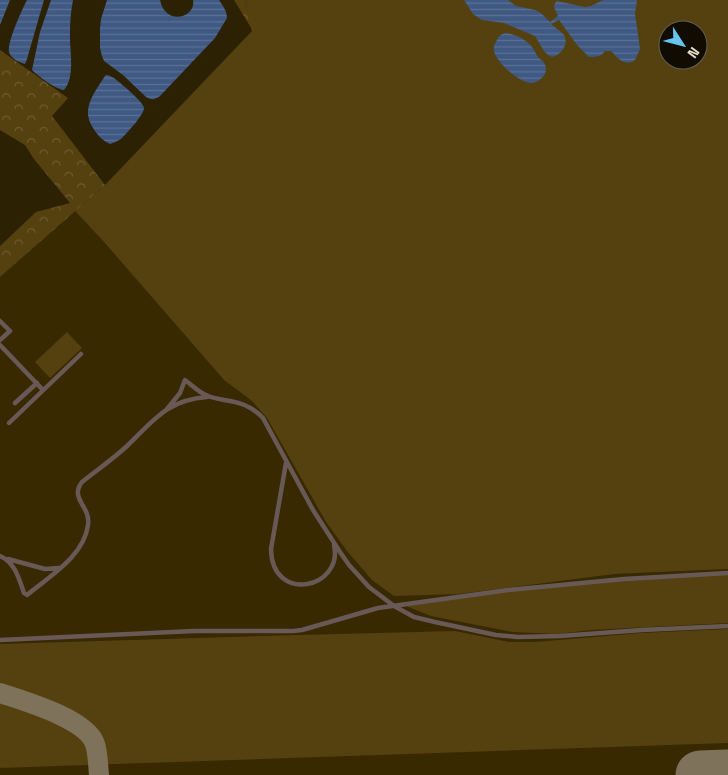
<svg xmlns="http://www.w3.org/2000/svg" width="728" height="775" font-family="'Space Grotesk',sans-serif">
	<style>
		.built { fill: #382900 }
		.grass { fill: #54410f; fill-rule: evenodd }
		.forest { fill: url(#forest-crowns) }
		.water { fill: url(#water-rules) }
		.lines { fill: none; stroke-linecap: round; stroke-linejoin: round }
		.taxiway { stroke: #7e735a; stroke-width: 20 }
		.runway { stroke: #7e735a; stroke-width: 49 }
		.service { stroke: #695956; stroke-width: 4.5 }
	</style>
	<defs>
		<pattern id="forest-crowns" width="20" height="18" patternUnits="userSpaceOnUse" patternTransform="scale(1.25)"><rect width="20" height="18" fill="#54410f"/><path d="M2 6a3 3 0 1 1 6 0M12 15a3 3 0 1 1 6 0" fill="none" stroke="#6d5c31"/></pattern>
		<pattern id="water-rules" width="6" height="5" patternUnits="userSpaceOnUse" patternTransform="scale(1.25)"><rect width="6" height="5" fill="#3f5983"/><path d="M0 2.5h6" fill="none" stroke="#5b7093"/></pattern>
	</defs>
	<rect width="100%" height="100%" fill="#2d2103"/>
	<path class="built" d="M 75,211 L 104,242 L 224,380 L 252,401 L 267,418 L 326,522 L 334,533 L 459,594 L 615,574 L 728,569 L 728,775 L 0,775 L 0,277 Z"/>
	<path class="grass" d="M 245,0 L 728,0 L 728,569 L 615,574 L 459,594 L 394,596 L 372,580 L 347,551 L 326,522 L 267,418 L 252,401 L 224,380 L 104,242 L 75,211 L 105,185 L 252,31 ZM 668,30 L 698,30 L 698,60 L 668,60 Z
		M 67,332 L 82,348 L 50,378 L 35,362 Z
		M 728,573 L 728,623 L 591,630 L 557,634 L 512,632 L 431,616 L 406,606 L 545,586 Z
		M 728,629 L 728,743 L 0,768 L 0,644 L 299,635 L 455,631 L 509,642 L 535,642 L 641,633 Z"/>
	<path class="forest" d="M 234,0 L 245,0 L 253,31 Z
		M 0,50 L 68,98 L 52,116 L 105,185 L 0,277 L 0,246 L 36,212 L 70,203 L 34,159 L 25,145 L 0,130 Z"/>
	<path class="water" d="M 0,0 L 10,0 L 0,25 Z
		M 27,0 L 44,0 L 27,59 L 25,64 C 19,62 11,59 9,52 C 7,42 22,10 27,0 Z
		M 51,0 L 73,0 C 71,10 70,21 70,32 C 69,49 76,76 64,90 C 55,89 38,76 32,70 L 40,32 Z
		M 107,0 L 160,0 C 161,4 162,8 165,11 C 175,23 196,15 193,0 L 219,0 C 223,6 227,11 227,18 L 215,38 L 160,96 C 154,100 152,100 146,97 L 123,75 L 104,61 L 102,56 L 100,48 L 100,28 L 101,19 Z
		M 464,0 L 508,0 L 516,6 L 535,10 L 541,13 L 550,22 L 558,16 L 554,7 L 555,3 L 557,1 L 585,7 L 591,6 L 603,0 L 637,0 L 635,14 L 639,41 L 640,49 L 635,60 C 624,67 618,58 611,51 L 605,51 C 600,58 597,56 589,57 L 577,45 L 559,20 L 551,24 C 555,28 561,31 564,35 C 569,45 561,55 552,57 L 548,55 L 544,51 L 535,36 L 504,23 L 482,20 L 473,14 Z
		M 506,33 C 515,34 527,40 532,47 C 535,51 536,54 538,57 C 541,60 542,60 544,63 C 550,71 542,81 533,83 C 521,85 496,62 494,51 C 493,47 495,43 497,40 C 499,36 501,34 506,33 Z
		M 107,75 L 110,76 L 114,78 C 120,83 144,102 144,108 C 144,115 126,134 121,139 C 117,141 114,143 110,144 C 102,140 98,136 93,128 C 80,109 95,92 105,76 Z"/>
	<g class="lines">
		<path class="taxiway" d="M 0,693 C 24,701 87,719 95,744 C 98,753 98,765 99,775"/>
		<path class="runway" d="M 700,775 L 728,774"/>
		<path class="service" d="M 0,321 L 10,331 L 0,340
			M 0,345 L 43,390
			M 15,403 L 37,383
			M 167,409 L 180,393 L 185,380 C 192,385 199,393 208,396 C 213,398 219,399 224,400 C 239,402 252,406 263,418 L 313,510 L 340,552 L 349,565 L 369,587 L 394,606 L 414,617 L 435,622 L 496,635 L 518,637 L 560,636 L 642,630 L 728,626
			M 9,423 L 81,354
			M 286,463 L 271,549 C 272,605 344,588 334,545
			M 0,556 C 15,562 19,579 24,593 L 27,595 C 50,576 84,556 88,525 C 91,506 69,499 82,482 C 97,470 113,459 127,446 C 154,420 167,400 207,397
			M 8,559 L 45,569 L 59,568
			M 0,640 L 194,631 L 293,631 L 302,630 L 378,608 L 508,590 L 624,579 L 728,573"/>
	</g>
	<g transform="translate(683 45) rotate(126)"><circle r="24" fill="#110c02" stroke="#676054"/>
	<path d="M0-4L9 19L0 12L-9 19Z" fill="#66c4ef"/>
	<text y="-8" font-size="14" font-weight="bold" text-anchor="middle" fill="#e7dfce">N</text>
	</g>
</svg>
